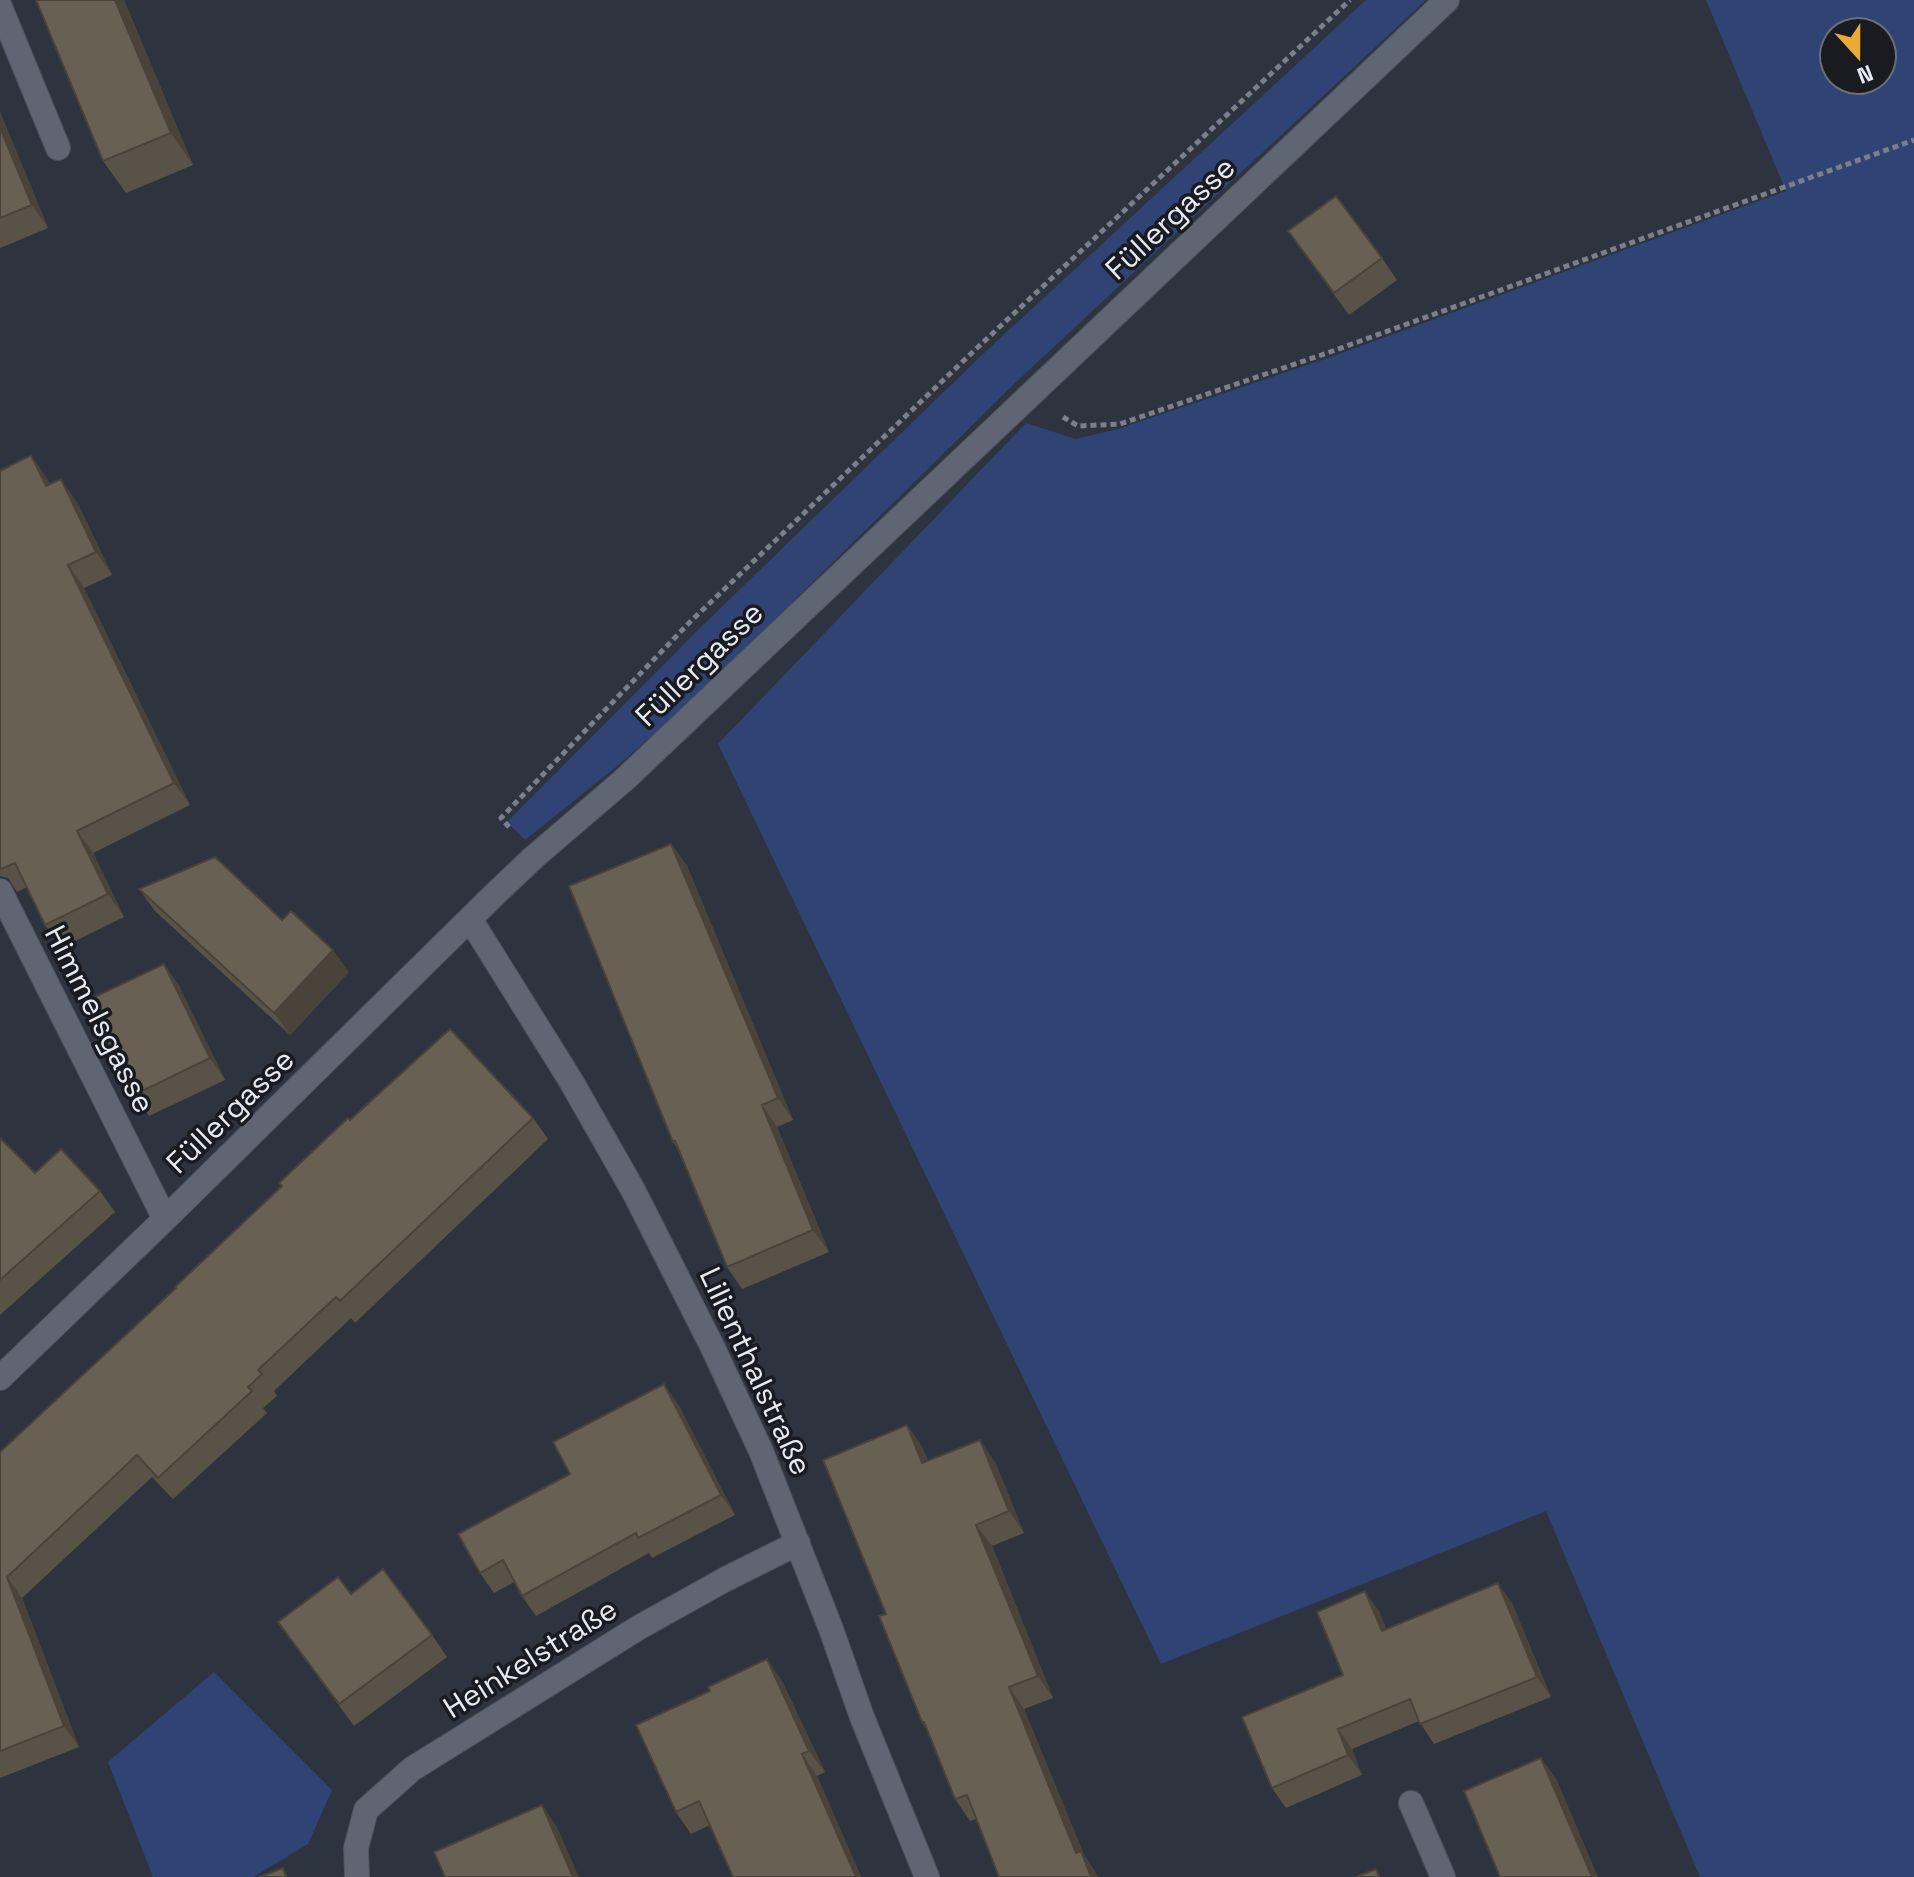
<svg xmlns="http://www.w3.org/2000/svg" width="1914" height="1877" font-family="'Space Grotesk',sans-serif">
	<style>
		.green { fill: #2f4474; fill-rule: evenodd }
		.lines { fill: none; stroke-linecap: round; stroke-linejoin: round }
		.lane-casing { stroke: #4c515b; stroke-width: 26 }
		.street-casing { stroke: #4c515b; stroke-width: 26 }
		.path { stroke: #7a7f89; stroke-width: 5; stroke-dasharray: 6 4; stroke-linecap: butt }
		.lane { stroke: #5f6573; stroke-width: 24 }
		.street { stroke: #5f6573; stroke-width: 24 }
		.wall { fill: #595347 }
		.shaded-wall { fill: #49433a }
		.building { fill: #686053; stroke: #49433a; stroke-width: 2 }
		.labels { text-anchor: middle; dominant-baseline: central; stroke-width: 7; stroke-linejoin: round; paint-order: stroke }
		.street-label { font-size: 30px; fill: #e6eaf2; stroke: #191b21 }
	</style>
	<rect width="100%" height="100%" fill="#2e343f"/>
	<path class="green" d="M 1366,0 L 1426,0 L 1014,384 L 692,701 L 616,767 L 525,840 L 507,822 L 701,627 L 981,356 Z
		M 1706,0 L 1914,0 L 1914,1877 L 1700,1877 L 1546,1511 L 1161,1664 L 718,744 L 1026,423 L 1076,439 L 1118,429 L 1328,358 L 1786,191 ZM 1834,32 L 1882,32 L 1882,80 L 1834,80 Z
		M 214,1672 L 332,1790 L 308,1844 L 253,1877 L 153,1877 L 108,1762 Z"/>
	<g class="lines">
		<defs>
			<path id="lane" d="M 0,7 L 58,148
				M 1411,1803 L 1443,1877"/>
			<path id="street" d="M 0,891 L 165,1219
				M 470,919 L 571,1081 L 633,1190 L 712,1346 L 761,1451 L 831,1629 L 862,1717 L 927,1877
				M 0,1378 L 165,1219 L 493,896 L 533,858 L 624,780 L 1447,0
				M 357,1877 L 356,1848 L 366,1810 L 412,1769 L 638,1628 L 724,1580 L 798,1543"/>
		</defs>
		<use href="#lane" class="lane-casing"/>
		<use href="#street" class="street-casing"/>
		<path class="path" d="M 1063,417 L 1078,426 L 1120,424 L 1330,352 L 1914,140
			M 509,827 L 501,818 L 691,621 L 978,347 L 1350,0"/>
		<use href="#lane" class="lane"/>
		<use href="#street" class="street"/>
	</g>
	<path class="wall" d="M 36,0 L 124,0 L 193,165 L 126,193 L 103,161 Z
		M 0,112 L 48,228 L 0,248 Z
		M 1288,231 L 1382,258 L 1397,280 L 1349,315 Z
		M 31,455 L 50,484 L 77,502 L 112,575 L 84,588 L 190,805 L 93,853 L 124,917 L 61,948 L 45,925 L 27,887 L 17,892 L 8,878 L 0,876 L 0,470 Z
		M 671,844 L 687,866 L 793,1120 L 777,1127 L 829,1252 L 742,1289 L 727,1267 L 679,1151 L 673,1142 Z
		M 139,889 L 349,972 L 290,1035 L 155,911 Z
		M 164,964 L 179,986 L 225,1080 L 149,1116 L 134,1095 Z
		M 533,1118 L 548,1139 L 355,1323 L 351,1318 L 274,1391 L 277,1396 L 263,1408 L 267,1413 L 173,1499 L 152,1477 L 22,1598 L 79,1747 L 0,1778 L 0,1452 L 176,1288 L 350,1120 Z
		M 0,1138 L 35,1173 L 100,1191 L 115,1212 L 0,1315 Z
		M 678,1404 L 735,1515 L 652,1558 L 649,1553 L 536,1616 L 522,1596 L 514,1582 L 494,1593 L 480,1573 L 570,1474 Z
		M 907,1425 L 922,1447 L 928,1461 L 995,1462 L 1024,1533 L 992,1546 L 1053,1698 L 1024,1709 L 1084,1855 L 1096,1873 L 976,1819 L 970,1821 L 955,1799 L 927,1730 L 922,1722 L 886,1614 Z
		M 351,1594 L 432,1635 L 447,1657 L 354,1726 L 278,1622 Z
		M 1512,1603 L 1551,1697 L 1434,1744 L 1419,1721 L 1352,1749 L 1362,1775 L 1286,1808 L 1272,1788 L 1343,1675 L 1379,1611 L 1386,1629 Z
		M 782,1681 L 825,1772 L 817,1776 L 861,1877 L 733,1877 L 710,1825 L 691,1834 L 676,1812 Z"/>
	<path class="shaded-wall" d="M 115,0 L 124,0 L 193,165 L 171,133 Z
		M 0,112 L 48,228 L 32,205 L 0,128 Z
		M 31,455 L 47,478 L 62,509 L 46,486 Z
		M 61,479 L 77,502 L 112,575 L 96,552 Z
		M 68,565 L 84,588 L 190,805 L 174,783 Z
		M 77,831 L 93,853 L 124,917 L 108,894 Z
		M 671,844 L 687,866 L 793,1120 L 778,1098 Z
		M 333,950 L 349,972 L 290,1035 L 274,1013 Z
		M 164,964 L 179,986 L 225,1080 L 210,1058 Z
		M 762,1105 L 777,1127 L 829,1252 L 813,1230 Z
		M 664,1384 L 678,1404 L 735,1515 L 721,1495 Z
		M 907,1425 L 922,1447 L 937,1485 L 922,1463 Z
		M 980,1440 L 995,1462 L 1024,1533 L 1009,1511 Z
		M 976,1525 L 992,1546 L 1053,1698 L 1038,1676 Z
		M 7,1577 L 22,1598 L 79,1747 L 64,1726 Z
		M 1498,1583 L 1512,1603 L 1551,1697 L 1537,1677 Z
		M 1365,1591 L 1379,1611 L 1396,1651 L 1382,1631 Z
		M 767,1659 L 782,1681 L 825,1772 L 809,1751 Z
		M 1009,1687 L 1024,1709 L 1084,1855 L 1098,1877 L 1091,1877 L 1076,1853 Z
		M 1338,1729 L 1352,1749 L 1362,1775 L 1348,1755 Z
		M 802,1754 L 817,1776 L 861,1877 L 856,1877 Z
		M 1541,1758 L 1557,1780 L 1598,1877 L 1592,1877 Z
		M 542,1805 L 557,1827 L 579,1877 L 573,1877 Z"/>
	<path class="building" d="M 36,0 L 115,0 L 171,133 L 103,161 Z
		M 0,128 L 32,205 L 0,218 Z
		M 1336,196 L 1382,258 L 1334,293 L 1288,231 Z
		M 31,455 L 46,486 L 61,479 L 96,552 L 68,565 L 174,783 L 77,831 L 108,894 L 45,925 L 15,863 L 1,869 L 0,867 L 0,471 Z
		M 671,844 L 778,1098 L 762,1105 L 813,1230 L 727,1267 L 675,1141 L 673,1142 L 569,886 Z
		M 215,857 L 282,920 L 291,911 L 333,950 L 274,1013 L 139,889 Z
		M 164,964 L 210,1058 L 134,1095 L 88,1000 Z
		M 450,1029 L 533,1118 L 340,1301 L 336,1297 L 258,1370 L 262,1374 L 248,1387 L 252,1391 L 158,1478 L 137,1455 L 7,1577 L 64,1726 L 0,1751 L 0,1452 L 176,1288 L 175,1287 L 282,1186 L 279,1183 L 348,1118 L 350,1120 Z
		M 0,1138 L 35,1173 L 61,1149 L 100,1191 L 0,1280 Z
		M 664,1384 L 721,1495 L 638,1538 L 636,1533 L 522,1596 L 503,1560 L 480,1573 L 458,1534 L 570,1474 L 553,1442 Z
		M 907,1425 L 922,1463 L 980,1440 L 1009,1511 L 976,1525 L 1038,1676 L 1009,1687 L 1076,1853 L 1081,1851 L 1091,1877 L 999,1877 L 967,1795 L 955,1799 L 924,1722 L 922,1722 L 879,1616 L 886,1614 L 823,1460 Z
		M 383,1569 L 432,1635 L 339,1704 L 278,1622 L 338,1577 L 351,1594 Z
		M 1498,1583 L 1537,1677 L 1420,1724 L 1410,1699 L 1338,1729 L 1348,1755 L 1272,1788 L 1242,1717 L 1343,1675 L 1317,1612 L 1365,1591 L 1382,1631 Z
		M 767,1659 L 809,1751 L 802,1754 L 856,1877 L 733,1877 L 699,1801 L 676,1812 L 636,1725 L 710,1691 L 708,1687 Z
		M 1541,1758 L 1592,1877 L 1500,1877 L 1464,1791 Z
		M 542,1805 L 573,1877 L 445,1877 L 434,1852 Z
		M 283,1868 L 286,1877 L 259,1877 Z
		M 1376,1869 L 1379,1877 L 1356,1877 Z"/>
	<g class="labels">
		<g class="street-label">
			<text transform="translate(1170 218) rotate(-43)">Füllergasse</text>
			<text transform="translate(699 664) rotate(-44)">Füllergasse</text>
			<text transform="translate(100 1019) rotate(63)">Himmelsgasse</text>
			<text transform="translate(230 1111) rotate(-44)">Füllergasse</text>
			<text transform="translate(756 1371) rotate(65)">Lilienthalstraße</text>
			<text transform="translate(530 1658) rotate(-32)">Heinkelstraße</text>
		</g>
	</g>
	<g transform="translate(1858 56) rotate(159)"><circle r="38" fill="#191b21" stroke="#6b6e75" stroke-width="2"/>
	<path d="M0-6L14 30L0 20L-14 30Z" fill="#eaaa38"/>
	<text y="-12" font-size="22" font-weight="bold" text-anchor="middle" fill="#e6eaf2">N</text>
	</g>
</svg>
